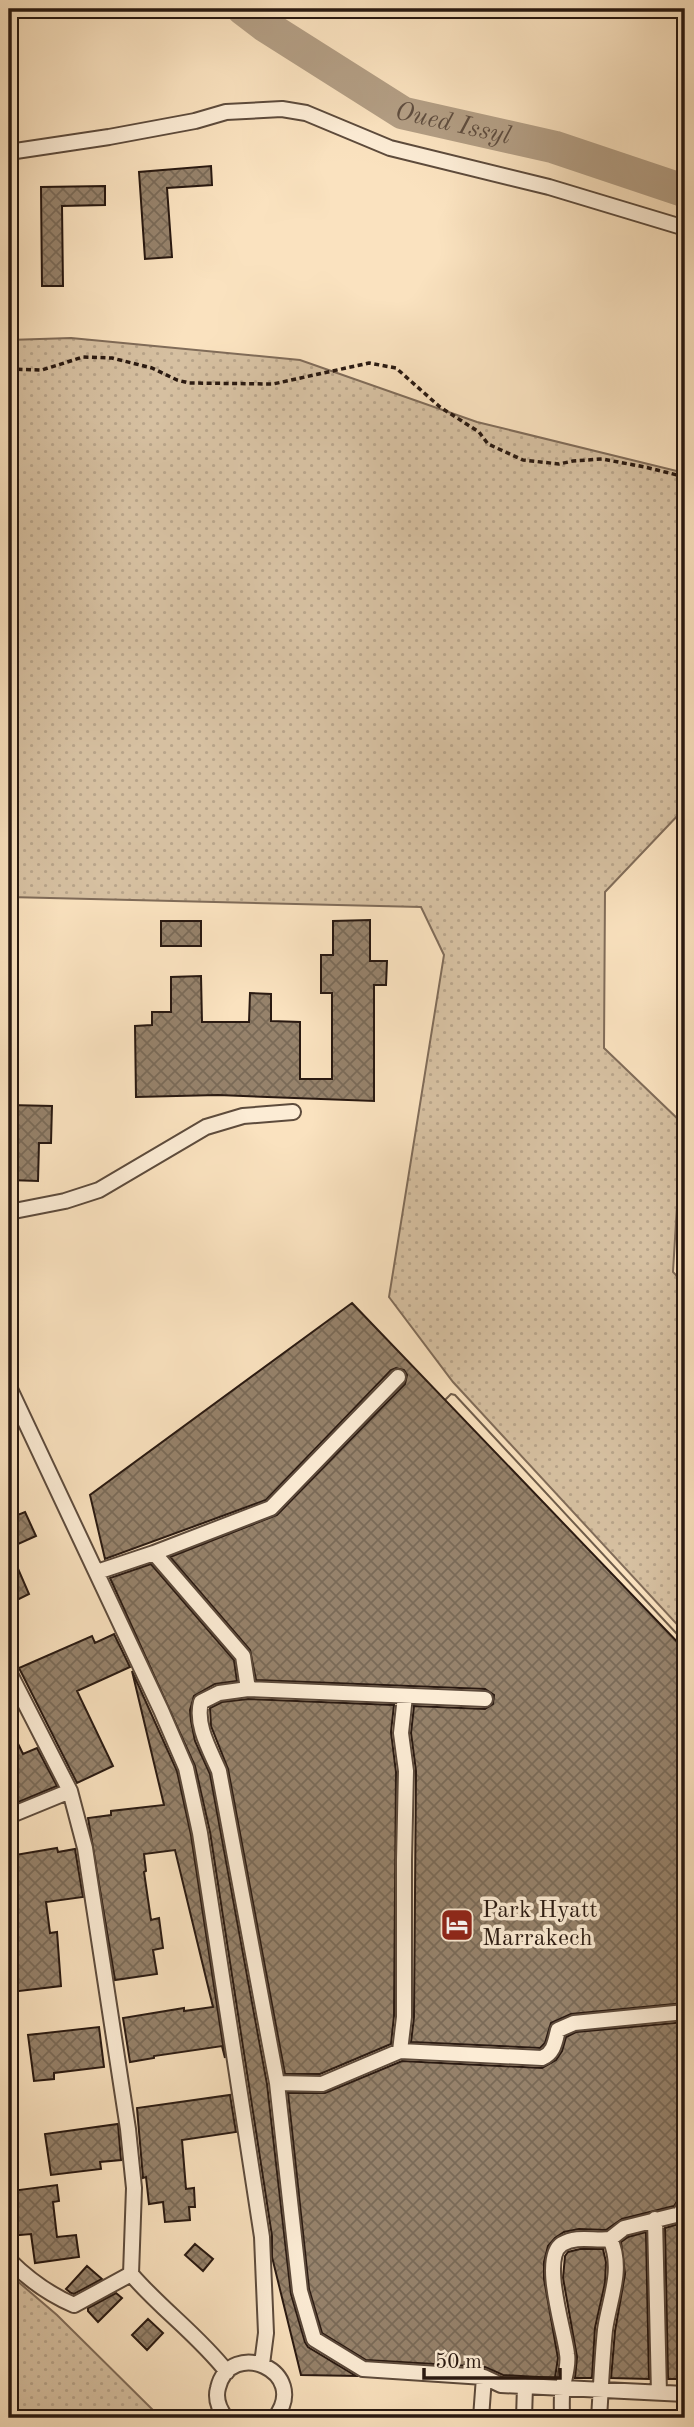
<svg xmlns="http://www.w3.org/2000/svg" width="694" height="2427" font-family="'Old Standard TT',serif">
	<style>
		.grass { fill: url(#grass-dots); stroke: #806c59; stroke-width: 2 }
		.lines { fill: none; stroke-linecap: round; stroke-linejoin: round }
		.shore { stroke: #6e5c4a; stroke-width: 2 }
		.river { stroke: #b39e84; stroke-width: 33 }
		.building { fill: url(#building-cross-hatch); stroke: #291911; stroke-width: 2 }
		.minor-casing { stroke: #5d4b3c; stroke-width: 18 }
		.path { stroke: #291911; stroke-width: 3.5; stroke-dasharray: 5 3.5; stroke-linecap: butt }
		.minor { stroke: #fcecd5; stroke-width: 14 }
		.labels { text-anchor: middle; dominant-baseline: central; stroke-width: 7; stroke-linejoin: round; paint-order: stroke }
		.poi-label { font-size: 24px; fill: #291911; stroke: #fcecd5; text-anchor: start }
		.water-label { font-size: 26px; font-style: italic; fill: #604e3f; stroke: #fcecd5 }
	</style>
	<defs>
		<pattern id="grass-dots" width="8" height="8" patternUnits="userSpaceOnUse" patternTransform="scale(1.75)"><rect width="8" height="8" fill="#d6c0a1"/><path d="M2 2h.1M6 6h.1" fill="none" stroke="#b8a48a" stroke-width="1.8" stroke-linecap="round"/></pattern>
		<pattern id="building-cross-hatch" width="8" height="8" patternUnits="userSpaceOnUse" patternTransform="scale(1.75)"><rect width="8" height="8" fill="#96826b"/><path d="M0 0l8 8M0 8l8-8" fill="none" stroke="#7a6a57"/></pattern>
	</defs>
	<rect width="100%" height="100%" fill="#fae2bf"/>
	<filter id="stains"><feTurbulence type="fractalNoise" baseFrequency=".00286" numOctaves="4"/><feColorMatrix values="0 0 0 0 .2 0 0 0 0 .09 0 0 0 0 .02 0 0 0 .5 -.17"/></filter>
	<radialGradient id="worn" r=".72"><stop offset=".6" stop-color="#630" stop-opacity="0"/><stop offset="1" stop-color="#630" stop-opacity=".3"/></radialGradient>
	<path class="grass" d="M 71,338 L 300,360 L 477,422 L 685,473 L 685,814 L 682,811 L 605,892 L 604,1048 L 682,1123 L 673,1272 L 685,1285 L 685,1633 L 453,1382 L 389,1297 L 444,955 L 421,907 L 9,897 L 9,340 Z
		M 9,2274 L 57,2315 L 161,2418 L 9,2418 Z"/>
	<g class="lines">
		<path class="shore" d="M 446,1399 L 451,1394 L 455,1395 L 677,1634 L 685,1637"/>
		<path class="river" id="s1" d="M 243,9 L 264,25 L 403,113 L 554,147 L 685,191"/>
	</g>
	<path class="building" d="M 211,166 L 212,185 L 167,188 L 172,257 L 145,259 L 139,172 Z
		M 105,186 L 105,205 L 62,206 L 63,286 L 42,286 L 41,187 Z
		M 370,920 L 370,961 L 387,961 L 386,985 L 374,985 L 374,1101 L 218,1095 L 136,1097 L 135,1026 L 152,1025 L 152,1012 L 171,1012 L 171,977 L 201,976 L 202,1022 L 249,1022 L 250,993 L 271,994 L 271,1021 L 300,1022 L 300,1079 L 332,1079 L 332,993 L 321,993 L 321,955 L 333,955 L 333,921 Z
		M 161,921 L 201,921 L 201,946 L 161,946 Z
		M 9,1105 L 52,1106 L 51,1143 L 39,1143 L 38,1181 L 9,1180 Z
		M 352,1303 L 685,1650 L 685,2003 L 571,2014 L 551,2023 L 545,2043 L 540,2048 L 411,2042 L 414,2017 L 416,1771 L 411,1733 L 414,1706 L 485,1709 L 493,1704 L 494,1695 L 485,1689 L 256,1680 L 250,1650 L 170,1557 L 277,1515 L 405,1384 L 407,1375 L 404,1370 L 396,1368 L 391,1370 L 266,1500 L 105,1559 L 90,1495 Z
		M 25,1512 L 36,1536 L 9,1548 L 29,1594 L 9,1604 L 9,1533 L 15,1530 L 10,1518 Z
		M 151,1564 L 234,1660 L 237,1681 L 215,1684 L 194,1696 L 190,1710 L 191,1721 L 195,1741 L 210,1774 L 267,2084 L 291,2294 L 305,2342 L 308,2347 L 356,2376 L 301,2375 L 272,2257 L 272,2236 L 210,1832 L 195,1766 L 110,1578 Z
		M 114,1634 L 130,1667 L 77,1691 L 113,1766 L 77,1783 L 19,1668 L 92,1636 L 95,1643 Z
		M 132,1671 L 177,1771 L 191,1835 L 225,2058 L 222,2046 L 154,2056 L 154,2058 L 130,2062 L 123,2018 L 184,2008 L 184,2011 L 213,2007 L 175,1850 L 144,1854 L 146,1871 L 144,1872 L 151,1920 L 159,1918 L 163,1948 L 153,1950 L 157,1974 L 115,1980 L 88,1818 L 111,1815 L 111,1811 L 164,1805 Z
		M 248,1699 L 394,1705 L 391,1732 L 396,1772 L 394,2016 L 391,2044 L 320,2074 L 285,2074 L 228,1769 L 211,1726 L 210,1708 L 222,1702 Z
		M 9,1725 L 23,1754 L 37,1748 L 57,1786 L 9,1806 Z
		M 57,1848 L 58,1852 L 75,1849 L 83,1897 L 46,1902 L 50,1933 L 57,1932 L 61,1986 L 11,1992 L 9,1974 L 9,1856 Z
		M 685,2022 L 685,2195 L 680,2197 L 674,2206 L 622,2219 L 606,2230 L 579,2229 L 564,2232 L 555,2238 L 548,2246 L 544,2262 L 544,2279 L 558,2358 L 555,2378 L 503,2375 L 485,2367 L 366,2360 L 322,2333 L 309,2289 L 288,2093 L 325,2093 L 402,2061 L 542,2068 L 556,2060 L 562,2051 L 566,2037 L 576,2032 Z
		M 99,2027 L 104,2067 L 54,2073 L 54,2079 L 34,2081 L 28,2035 Z
		M 230,2095 L 236,2132 L 182,2140 L 186,2189 L 194,2188 L 195,2207 L 189,2207 L 190,2220 L 165,2222 L 163,2202 L 149,2204 L 146,2177 L 143,2178 L 137,2108 Z
		M 118,2124 L 121,2160 L 100,2162 L 101,2169 L 51,2175 L 45,2134 Z
		M 57,2185 L 59,2201 L 53,2202 L 57,2237 L 76,2235 L 79,2257 L 35,2263 L 31,2234 L 9,2236 L 9,2210 L 13,2210 L 11,2191 Z
		M 685,2222 L 685,2379 L 668,2379 L 665,2228 Z
		M 646,2232 L 649,2379 L 611,2378 L 615,2331 L 625,2274 L 621,2242 L 628,2237 Z
		M 195,2244 L 213,2259 L 203,2271 L 185,2255 Z
		M 580,2249 L 603,2249 L 606,2262 L 605,2283 L 595,2328 L 592,2378 L 575,2378 L 577,2357 L 563,2278 L 565,2256 L 568,2252 Z
		M 87,2266 L 102,2279 L 74,2294 L 71,2293 L 66,2289 Z
		M 116,2293 L 122,2298 L 98,2322 L 88,2311 L 88,2308 Z
		M 148,2319 L 163,2333 L 147,2350 L 132,2335 Z"/>
	<g class="lines">
		<defs>
			<path id="minor" d="M 9,152 L 109,137 L 195,121 L 226,112 L 282,109 L 306,113 L 390,148 L 549,187 L 685,228
				M 9,1212 L 65,1201 L 99,1190 L 206,1127 L 243,1116 L 293,1112
				M 9,1387 L 161,1710 L 186,1768 L 200,1833 L 262,2237 L 266,2333 L 262,2364
				M 154,1553 L 271,1508 L 398,1377
				M 97,1572 L 154,1553 L 243,1656 L 248,1689 L 485,1699
				M 9,1672 L 70,1791 L 85,1848 L 128,2129 L 134,2188 L 131,2274 C 161,2309 198,2335 227,2372
				M 248,1689 L 219,1693 L 201,1702 C 195,1725 210,1750 219,1771 L 277,2083 L 300,2291 L 314,2339 L 363,2369 L 484,2377 L 501,2385 L 685,2394
				M 9,1816 L 70,1791
				M 400,2051 L 404,2017 L 404,1860 L 406,1771 L 401,1733 L 405,1696
				M 277,2083 L 322,2084 L 400,2051 L 542,2058 C 554,2053 555,2042 558,2030 L 574,2023 L 685,2012
				M 655,2219 L 659,2393
				M 9,2260 C 29,2280 48,2294 74,2305 L 131,2274
				M 226,2418 C 219,2409 215,2399 218,2388 C 230,2337 311,2371 275,2418
				M 481,2418 L 484,2377
				M 524,2418 L 525,2386
				M 562,2418 C 562,2408 561,2396 563,2386 C 565,2376 569,2364 567,2354 C 565,2332 540,2258 562,2244 C 577,2235 594,2241 610,2239 L 624,2228 L 680,2214 L 685,2205
				M 599,2418 C 601,2389 602,2359 605,2330 C 609,2300 624,2269 610,2239"/>
		</defs>
		<use href="#minor" class="minor-casing"/>
		<path class="path" d="M 9,369 L 42,370 L 83,357 L 112,358 L 152,368 L 177,380 L 189,383 L 273,384 L 369,363 L 396,368 L 440,407 L 479,432 L 488,444 L 523,460 L 559,464 L 573,461 L 602,459 L 645,467 L 685,477"/>
		<use href="#minor" class="minor"/>
	</g>
	<defs>
		<symbol id="hotel-square" viewBox="-11 -11 22 22"><rect x="-9" y="-9" width="18" height="18" rx="4" fill="#8f2418" stroke="#fcecd5"/><path d="M-6-4.5h1.5V1H6V5H4.5V3h-9V5H-6ZM-4 0a1.8 1.8 0 1 1 3.6 0ZM.5 0V-2.5h3Q6-2.5 6 0Z" fill="#fff"/></symbol>
	</defs>
	<g fill-rule="evenodd">
		<use href="#hotel-square" x="438" y="1906" width="38" height="38"/>
	</g>
	<g class="labels">
		<g class="poi-label">
			<text x="482" y="1911">Park Hyatt<tspan x="482" dy="28">Marrakech</tspan></text>
		</g>
		<g class="water-label">
			<text stroke="none"><textPath href="#s1" startOffset="242">Oued Issyl</textPath></text>
		</g>
	</g>
	<rect width="694" height="2427" fill="none" stroke="#fae2bf" stroke-width="35"/>
	<rect x="10" y="10" width="673" height="2406" fill="none" stroke="#291911" stroke-width="3.5"/>
	<rect x="18" y="18" width="659" height="2392" fill="none" stroke="#291911" stroke-width="2"/>
	<path d="M424 2368v10h136v-10" fill="none" stroke="#291911" stroke-width="3.5"/>
	<text x="435" y="2368" font-size="21" fill="#291911" stroke="#fcecd5" stroke-width="5" paint-order="stroke">50 m</text>
	<rect width="100%" height="100%" filter="url(#stains)"/>
	<rect width="100%" height="100%" fill="url(#worn)"/>
</svg>
